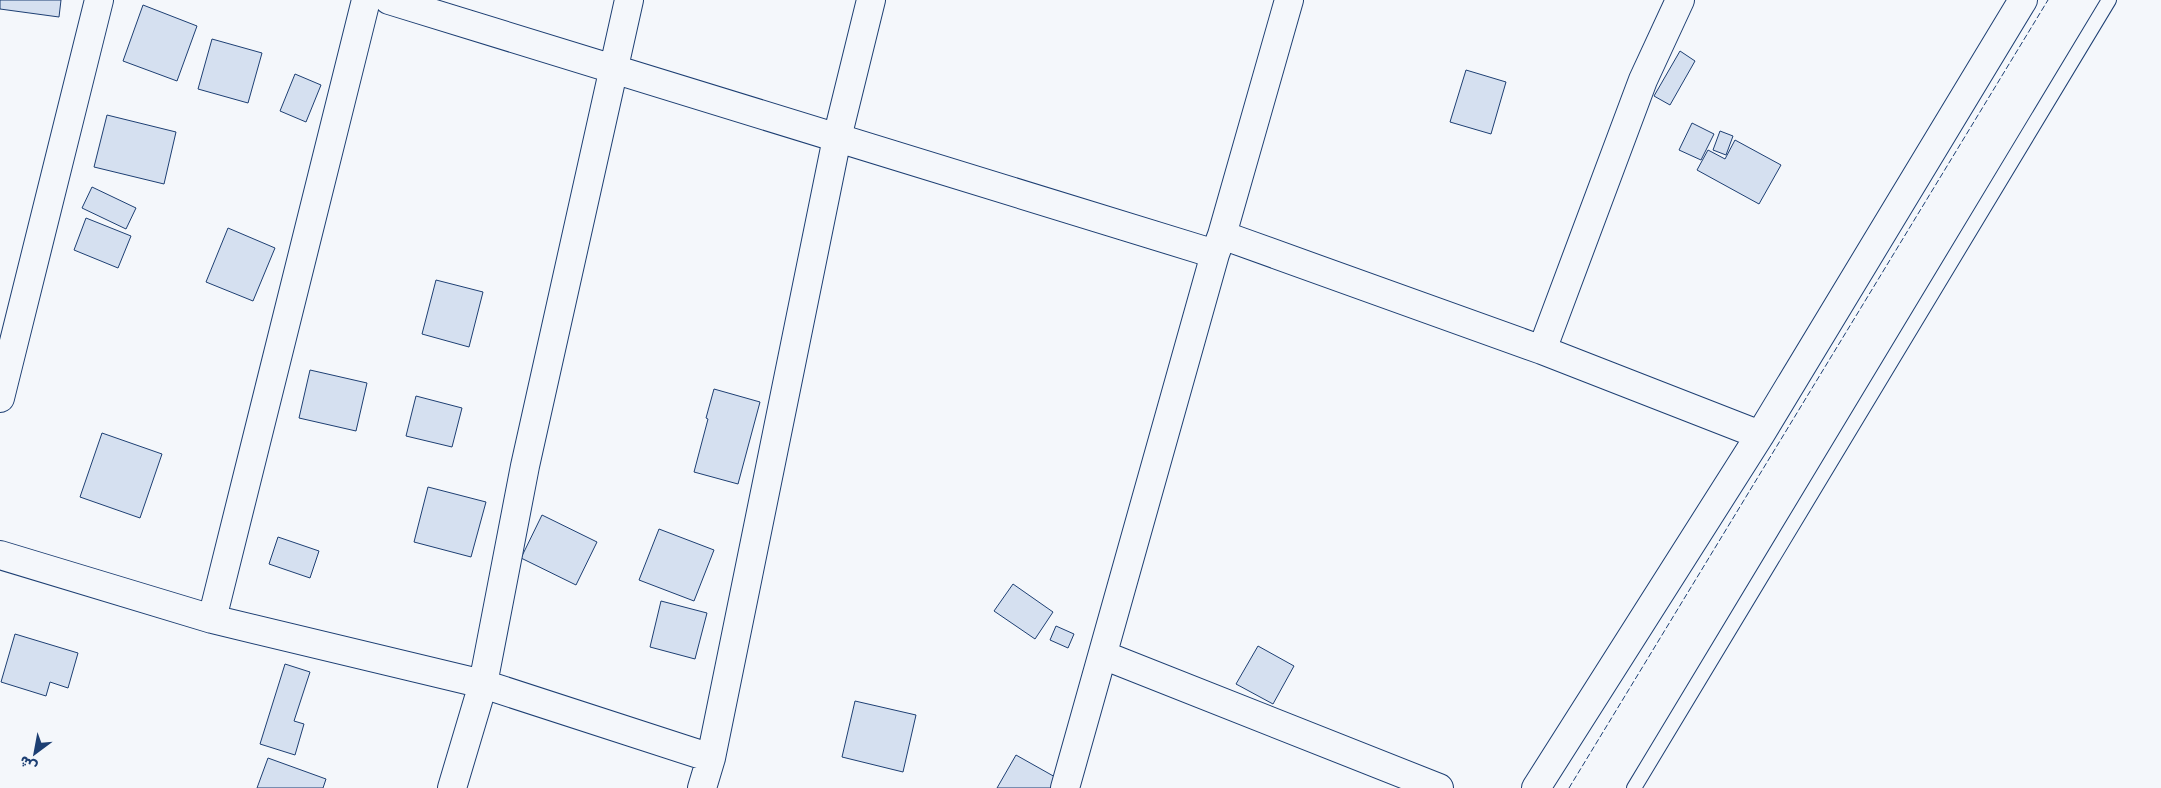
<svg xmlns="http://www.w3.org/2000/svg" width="2161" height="788" font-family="Rubik,'Noto Sans Arabic',sans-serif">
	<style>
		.building { fill: #d5e0f0; stroke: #1d3f73 }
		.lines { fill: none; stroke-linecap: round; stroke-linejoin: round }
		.lane-casing { stroke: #1d3f73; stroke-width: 16 }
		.street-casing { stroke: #1d3f73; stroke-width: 30 }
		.lane { stroke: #f4f7fb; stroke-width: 14 }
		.street { stroke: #f4f7fb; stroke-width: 28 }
		.fence { stroke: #1d3f73; stroke-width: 1; stroke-dasharray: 6 2.5; stroke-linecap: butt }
	</style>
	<rect width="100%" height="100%" fill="#f4f7fb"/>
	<path class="building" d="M 0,0 L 61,0 L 59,17 L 0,9 Z
		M 143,5 L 197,26 L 177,81 L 123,61 Z
		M 212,39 L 262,53 L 248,103 L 198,89 Z
		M 1680,51 L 1695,61 L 1670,105 L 1654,96 Z
		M 1466,70 L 1506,82 L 1491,134 L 1450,122 Z
		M 295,74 L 321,85 L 306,122 L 280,111 Z
		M 107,115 L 176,132 L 164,184 L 94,167 Z
		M 1692,123 L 1714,134 L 1701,160 L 1679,150 Z
		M 1720,131 L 1733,136 L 1726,155 L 1713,150 Z
		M 1735,140 L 1781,165 L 1759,204 L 1697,170 L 1708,150 L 1725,159 Z
		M 92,187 L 136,208 L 126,229 L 82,208 Z
		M 86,218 L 131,236 L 118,268 L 74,250 Z
		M 228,228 L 275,248 L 253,301 L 206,282 Z
		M 436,280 L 483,292 L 469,347 L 422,334 Z
		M 310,370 L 367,383 L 356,431 L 299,418 Z
		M 714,389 L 760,402 L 738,484 L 694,472 L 708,419 L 706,418 Z
		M 416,396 L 462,408 L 452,447 L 406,436 Z
		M 102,433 L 162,454 L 140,518 L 80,497 Z
		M 428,487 L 486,502 L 471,557 L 414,542 Z
		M 542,515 L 597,542 L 576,585 L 521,558 Z
		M 659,529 L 714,550 L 694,601 L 639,580 Z
		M 278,537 L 319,551 L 310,578 L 269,564 Z
		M 1013,584 L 1053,612 L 1035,639 L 994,611 Z
		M 661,601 L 707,613 L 695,659 L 650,647 Z
		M 1056,626 L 1074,634 L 1068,648 L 1050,640 Z
		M 15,634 L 78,653 L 68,688 L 50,682 L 46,696 L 1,682 Z
		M 1258,646 L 1294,666 L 1273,704 L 1236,684 Z
		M 285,664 L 310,672 L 294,721 L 304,724 L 295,755 L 260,744 Z
		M 855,701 L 916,715 L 903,772 L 842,757 Z
		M 1016,755 L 1064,782 L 1060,788 L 997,788 Z
		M 268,758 L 326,779 L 323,788 L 257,788 Z"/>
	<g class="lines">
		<defs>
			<path id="lane" d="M 1634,788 L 2109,0"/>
			<path id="street" d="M 389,0 L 1215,254
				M 1222,235 L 1542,350 L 1760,435
				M 1542,350 L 1643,80 L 1680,0
				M 0,398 L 99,0
				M 0,555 L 212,619 L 483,684 L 711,758
				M 212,619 L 366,0
				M 1103,655 L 1439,788
				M 452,788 L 483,684 L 525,466 L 629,0
				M 702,788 L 711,758 L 837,138 L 871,0
				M 1065,788 L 1215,254 L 1222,235 L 1289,0
				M 1536,788 L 1760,435 L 2023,0"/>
		</defs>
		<use href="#lane" class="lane-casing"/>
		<use href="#street" class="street-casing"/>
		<use href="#lane" class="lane"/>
		<use href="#street" class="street"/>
		<path class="fence" d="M 1569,788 L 2048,0"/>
	</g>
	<g transform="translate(35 753) rotate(212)" stroke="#f4f7fb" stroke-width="4" paint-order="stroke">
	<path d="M0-4L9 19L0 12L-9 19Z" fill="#1d3f73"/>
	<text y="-8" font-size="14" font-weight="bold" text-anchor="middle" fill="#1d3f73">ش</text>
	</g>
</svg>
